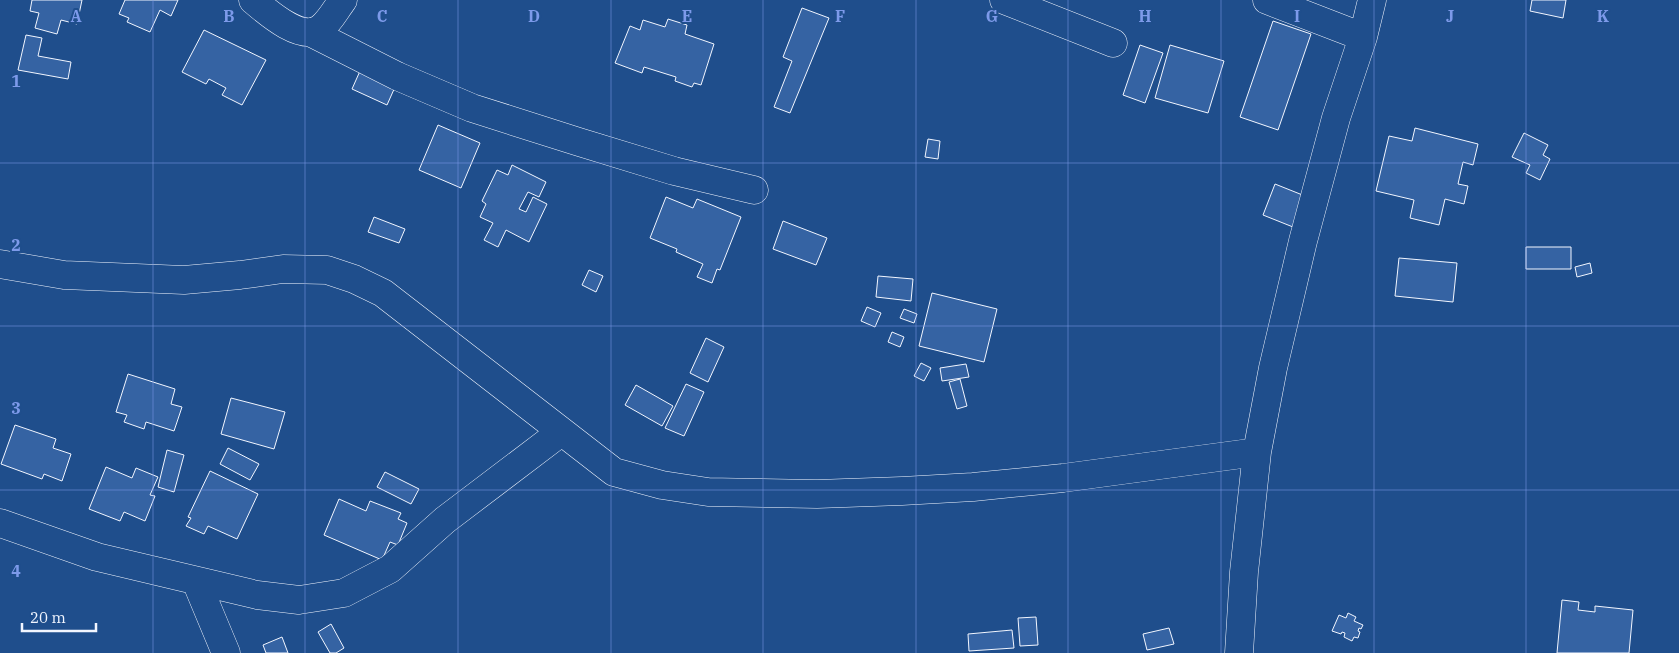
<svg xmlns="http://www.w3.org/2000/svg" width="1679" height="653" font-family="'IBM Plex Serif',serif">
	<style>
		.building { fill: #3563a3; stroke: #f2f6ff }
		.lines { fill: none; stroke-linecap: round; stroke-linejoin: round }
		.minor-casing { stroke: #f2f6ff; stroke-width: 29 }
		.minor { stroke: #1f4e8c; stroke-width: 28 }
		.grid { fill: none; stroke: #7d9aea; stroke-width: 1; stroke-opacity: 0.55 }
		.grid-label { font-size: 16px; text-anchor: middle; font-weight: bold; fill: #7d9aea; stroke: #1f4e8c; stroke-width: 4; stroke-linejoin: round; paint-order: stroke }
	</style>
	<rect width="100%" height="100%" fill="#1f4e8c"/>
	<path class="building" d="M 32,0 L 82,0 L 77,24 L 61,20 L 57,34 L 35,28 L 39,13 L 30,11 Z
		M 125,0 L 178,0 L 171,16 L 160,10 L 150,32 L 127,22 L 129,18 L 119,14 Z
		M 1532,0 L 1566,0 L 1563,18 L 1530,11 Z
		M 802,8 L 829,18 L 790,113 L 774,107 L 792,61 L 783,57 Z
		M 668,19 L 687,25 L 685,34 L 714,44 L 701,85 L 694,83 L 692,87 L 675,81 L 676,77 L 644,67 L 642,73 L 615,63 L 630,26 L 640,30 L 643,20 L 665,27 Z
		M 1273,21 L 1311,34 L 1278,130 L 1240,117 Z
		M 204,30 L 266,60 L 242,105 L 222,95 L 226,88 L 209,79 L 206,84 L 182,72 Z
		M 26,35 L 42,38 L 38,56 L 71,62 L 68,79 L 18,70 Z
		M 1140,45 L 1163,53 L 1145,103 L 1123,95 Z
		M 1170,45 L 1224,61 L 1208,113 L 1155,98 Z
		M 360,71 L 395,87 L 387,105 L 352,89 Z
		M 438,125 L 480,143 L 461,188 L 419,170 Z
		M 1415,128 L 1478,144 L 1473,165 L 1463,162 L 1458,184 L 1468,186 L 1464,204 L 1445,199 L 1439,225 L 1410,218 L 1414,200 L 1376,191 L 1389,136 L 1412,141 Z
		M 1524,133 L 1548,145 L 1543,155 L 1550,159 L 1540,180 L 1526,173 L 1530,165 L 1512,157 Z
		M 928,139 L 940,141 L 938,159 L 925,157 Z
		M 512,165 L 546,182 L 539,197 L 528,192 L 519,209 L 526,212 L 533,197 L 547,204 L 529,242 L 506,230 L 498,247 L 484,240 L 493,223 L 480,217 L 486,204 L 482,201 L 497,170 L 508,175 Z
		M 1275,184 L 1310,198 L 1298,229 L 1263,215 Z
		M 666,197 L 693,208 L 697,199 L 741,217 L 720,270 L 717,269 L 712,283 L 697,277 L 703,264 L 676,252 L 677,249 L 650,238 Z
		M 374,217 L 405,229 L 399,243 L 368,232 Z
		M 783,221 L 827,238 L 816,265 L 773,249 Z
		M 1526,247 L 1571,247 L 1571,269 L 1526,269 Z
		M 1399,258 L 1457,263 L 1453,302 L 1395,296 Z
		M 1590,263 L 1592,273 L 1577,277 L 1575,267 Z
		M 589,270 L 603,276 L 596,292 L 582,285 Z
		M 878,276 L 913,279 L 911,301 L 876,297 Z
		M 932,293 L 997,309 L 984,362 L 919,346 Z
		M 867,307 L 881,313 L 875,327 L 861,321 Z
		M 904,309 L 917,314 L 914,323 L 900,318 Z
		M 892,332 L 904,337 L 900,347 L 888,342 Z
		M 706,338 L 724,347 L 708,382 L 690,373 Z
		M 921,363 L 931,368 L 924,381 L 914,376 Z
		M 966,364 L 969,377 L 942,381 L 940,368 Z
		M 128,374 L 175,389 L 171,404 L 182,407 L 174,431 L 146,422 L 144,429 L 124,422 L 127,415 L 116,412 Z
		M 960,379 L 967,406 L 957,409 L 949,382 Z
		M 686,384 L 704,392 L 684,436 L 665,428 Z
		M 636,385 L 673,406 L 662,426 L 625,405 Z
		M 231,398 L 285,412 L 274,449 L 221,434 Z
		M 15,425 L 56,439 L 53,448 L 71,454 L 62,481 L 44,474 L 42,479 L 1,464 Z
		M 228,448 L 259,464 L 250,480 L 220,464 Z
		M 167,450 L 184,455 L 174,492 L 158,487 Z
		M 106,467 L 132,478 L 136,468 L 158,477 L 150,495 L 155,496 L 145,521 L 124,512 L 120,521 L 89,509 Z
		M 210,471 L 258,494 L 237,539 L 208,526 L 204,534 L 186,526 L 191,518 L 188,517 Z
		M 385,472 L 419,489 L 411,504 L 377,487 Z
		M 339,499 L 366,511 L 370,501 L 401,513 L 398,519 L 407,523 L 398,545 L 390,542 L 382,560 L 324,535 Z
		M 1562,600 L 1579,602 L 1578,610 L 1595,612 L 1595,606 L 1633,610 L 1629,653 L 1557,653 Z
		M 1348,613 L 1356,617 L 1354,621 L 1363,625 L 1361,629 L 1359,628 L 1358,631 L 1360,632 L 1358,638 L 1354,637 L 1352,641 L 1344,637 L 1345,633 L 1342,632 L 1341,634 L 1332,631 L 1339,615 L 1346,618 Z
		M 1036,617 L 1038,645 L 1020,646 L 1018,618 Z
		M 331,624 L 344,648 L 336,653 L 330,653 L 318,632 Z
		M 1169,628 L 1174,644 L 1147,650 L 1143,634 Z
		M 1012,630 L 1014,648 L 969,651 L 968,634 Z
		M 282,637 L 288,653 L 266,653 L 263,645 Z"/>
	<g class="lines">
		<defs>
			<path id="minor" d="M 253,0 C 267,12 302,43 321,28 C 330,21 336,9 343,0
				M 1004,0 L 1113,43
				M 1267,0 L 1363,37
				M 310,32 L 397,76 L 472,108 L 579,142 L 674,171 L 754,190
				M 0,264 L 64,275 L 184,280 L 240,275 L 283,269 L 327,270 L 354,279 L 383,293 L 614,472 L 662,485 L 708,492 L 817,494 L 902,491 L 973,487 L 1063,478 L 1257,452
				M 0,523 L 97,557 L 257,595 L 299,600 L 344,593 L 390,569 L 445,520 L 561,432
				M 196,581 L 226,653
				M 1239,653 L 1244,572 L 1257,452 L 1273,368 L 1303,241 L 1336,118 L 1363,37 L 1372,0"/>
		</defs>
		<use href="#minor" class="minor-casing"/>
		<use href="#minor" class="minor"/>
	</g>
	<path class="grid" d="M 153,0 L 153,653M 305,0 L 305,653M 458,0 L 458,653M 611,0 L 611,653M 763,0 L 763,653M 916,0 L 916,653M 1068,0 L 1068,653M 1221,0 L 1221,653M 1374,0 L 1374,653M 1526,0 L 1526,653M 0,163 L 1679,163M 0,326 L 1679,326M 0,490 L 1679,490"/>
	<g class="grid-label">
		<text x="76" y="22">A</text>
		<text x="229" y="22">B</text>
		<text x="382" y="22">C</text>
		<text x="534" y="22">D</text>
		<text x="687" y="22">E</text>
		<text x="840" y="22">F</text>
		<text x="992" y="22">G</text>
		<text x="1145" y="22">H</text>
		<text x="1297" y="22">I</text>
		<text x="1450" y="22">J</text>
		<text x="1603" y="22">K</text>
		<text x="16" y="87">1</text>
		<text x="16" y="251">2</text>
		<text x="16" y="414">3</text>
		<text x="16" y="577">4</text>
	</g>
	<path d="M22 623v8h74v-8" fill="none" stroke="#f2f6ff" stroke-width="2.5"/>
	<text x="30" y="623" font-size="15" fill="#f2f6ff" stroke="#1f4e8c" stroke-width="4" paint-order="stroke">20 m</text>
</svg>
